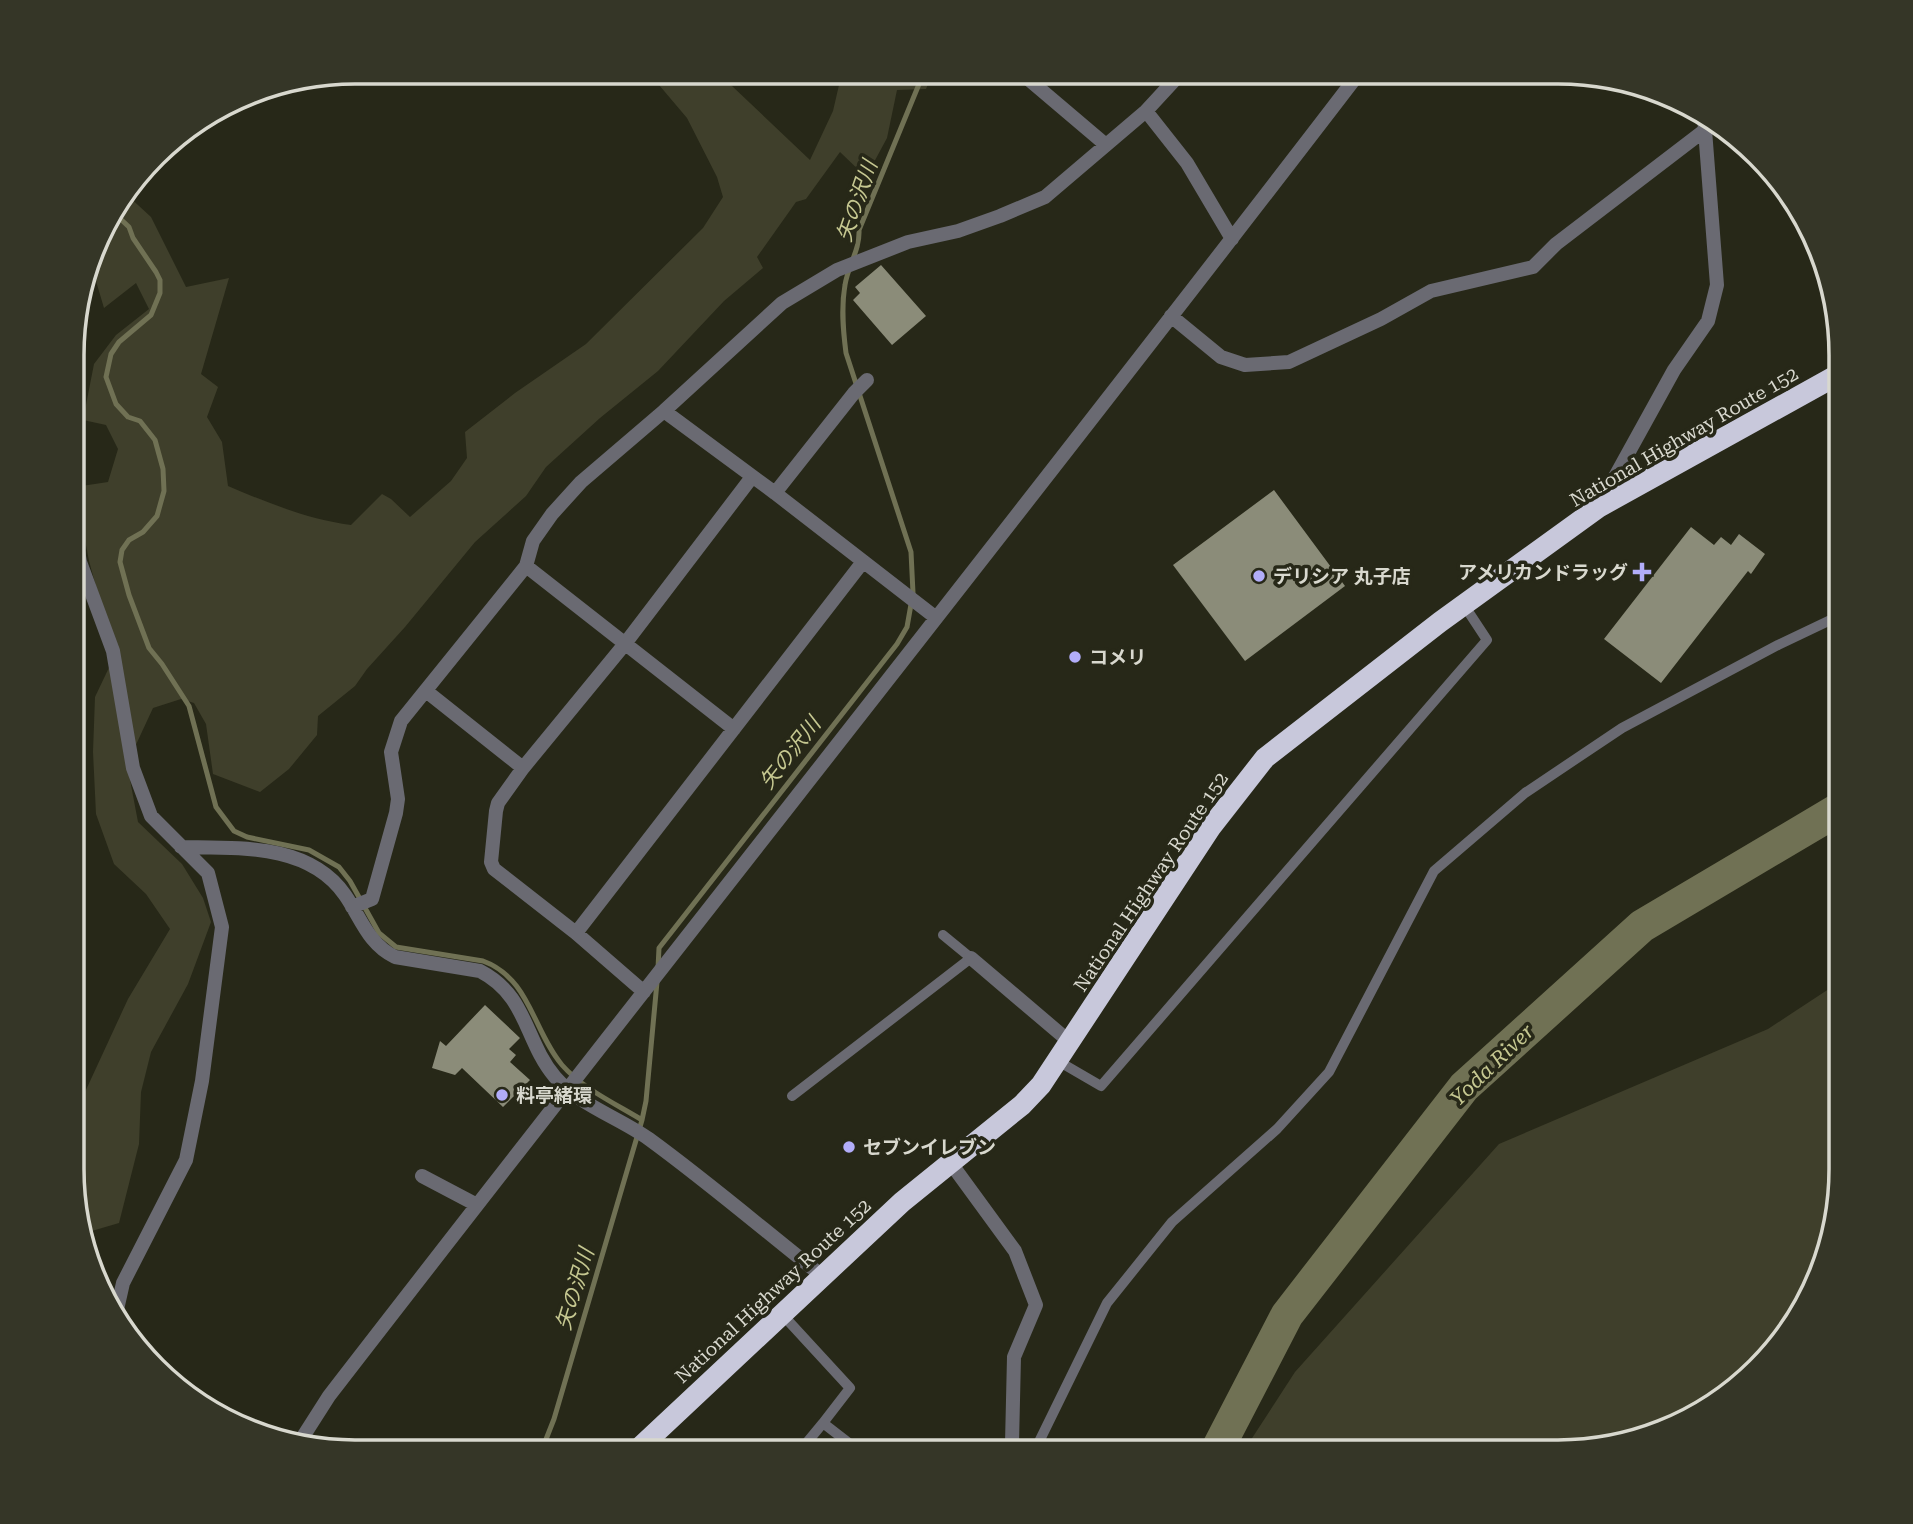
<svg xmlns="http://www.w3.org/2000/svg" width="1913" height="1524" font-family="'Roboto Serif','Noto Sans JP',serif">
	<style>
		.green { fill: #3f3f2b }
		.lines { fill: none; stroke-linecap: round; stroke-linejoin: round }
		.stream { stroke: #707154; stroke-width: 5 }
		.river { stroke: #707154; stroke-width: 33 }
		.building { fill: #8b8c79 }
		.lane { stroke: #6a6a72; stroke-width: 10 }
		.street { stroke: #6a6a72; stroke-width: 14 }
		.highway { stroke: #c8c8db; stroke-width: 21 }
		.poi-dot { fill: #b2adf9; stroke: #272818; stroke-width: 2.5 }
		.labels { text-anchor: middle; dominant-baseline: central; stroke-width: 7; stroke-linejoin: round; paint-order: stroke }
		.street-label { font-size: 19px; fill: #d8d8ce; stroke: #272818 }
		.poi-label { font-size: 19px; font-weight: bold; fill: #d8d8ce; stroke: #272818; text-anchor: start }
		.water-label { font-size: 21px; font-style: italic; fill: #c6c891; stroke: #272818 }
		.rim { fill: none; stroke: #d8d8ce; stroke-width: 3.5 }
	</style>
	<rect width="100%" height="100%" fill="#272818"/>
	<path class="green" d="M 648,72 L 697,72 L 732,86 L 810,160 L 833,111 L 842,72 L 933,72 L 926,89 L 897,90 L 887,138 L 866,177 L 840,152 L 806,199 L 796,202 L 757,257 L 763,268 L 724,301 L 658,371 L 600,418 L 546,467 L 526,496 L 475,542 L 405,627 L 367,669 L 355,686 L 318,716 L 317,735 L 289,769 L 260,792 L 213,774 L 206,724 L 194,703 L 181,699 L 153,708 L 127,764 L 138,822 L 182,864 L 203,898 L 211,922 L 188,984 L 151,1052 L 141,1092 L 139,1144 L 119,1223 L 85,1233 L 72,1188 L 73,1118 L 128,999 L 170,929 L 146,894 L 114,864 L 96,814 L 93,752 L 95,697 L 115,655 L 89,561 L 75,487 L 108,482 L 118,449 L 106,425 L 83,420 L 94,364 L 116,335 L 149,309 L 136,283 L 104,308 L 93,271 L 93,261 L 110,214 L 126,194 L 151,217 L 186,287 L 229,278 L 201,374 L 218,387 L 207,417 L 222,442 L 228,486 C 268,503 307,519 351,525 L 382,494 L 391,499 L 410,517 L 451,481 L 467,458 L 465,432 L 515,393 L 586,344 L 703,228 L 723,197 L 717,177 L 687,118 Z
		M 1841,981 L 1841,1188 L 1820,1278 L 1771,1356 L 1667,1431 L 1558,1452 L 1243,1452 L 1295,1372 L 1499,1144 L 1768,1029 Z"/>
	<g class="lines">
		<path class="stream" d="M 112,211 L 129,227 L 133,238 L 156,272 L 160,280 L 160,293 L 151,315 L 119,342 L 111,354 L 106,377 L 116,404 L 128,417 L 140,421 L 155,440 L 163,469 L 164,491 L 157,516 L 143,532 L 129,540 L 122,550 L 120,562 L 129,595 L 149,648 L 162,664 L 189,706 L 216,807 L 234,831 L 247,837 L 309,850 L 339,867 L 350,881 L 379,933 L 396,947 L 483,961 C 530,978 533,1031 562,1065 C 583,1089 616,1104 642,1120
			M 658,968 L 659,948 L 897,644 L 907,627 L 913,593 L 911,552 L 846,353 C 843,330 841,308 845,285 C 848,265 860,250 859,230 L 924,72
			M 541,1452 L 554,1419 L 642,1120 L 646,1101 L 657,982"/>
		<path class="river" d="M 1216,1452 L 1287,1315 L 1464,1087 L 1642,926 L 1841,808"/>
	</g>
	<path class="building" d="M 881,265 L 926,316 L 892,345 L 853,300 L 860,293 L 855,287 Z
		M 1274,490 L 1345,586 L 1245,661 L 1173,565 Z
		M 1691,527 L 1714,545 L 1721,537 L 1731,545 L 1739,534 L 1765,554 L 1751,574 L 1748,571 L 1661,683 L 1604,639 Z
		M 485,1005 L 520,1038 L 509,1049 L 516,1055 L 510,1062 L 530,1080 L 503,1107 L 462,1068 L 455,1075 L 432,1068 L 440,1041 L 446,1046 Z"/>
	<g class="lines">
		<path class="lane" d="M 1058,1061 L 1101,1086 L 1487,640 L 1464,605
			M 792,1096 L 971,958 L 943,935
			M 781,1313 L 850,1388 L 823,1423 L 854,1447 L 852,1452
			M 799,1452 L 823,1423
			M 1034,1452 L 1107,1303 L 1172,1222 L 1277,1129 L 1329,1072 L 1434,871 L 1525,793 L 1622,728 L 1778,645 L 1841,615"/>
		<path class="street" d="M 1020,72 L 1106,145
			M 1146,111 L 1187,163 L 1232,239
			M 1171,316 L 1221,357 L 1245,365 L 1289,362 L 1381,319 L 1431,291 L 1533,267 L 1556,244 L 1705,130
			M 664,411 L 775,493 L 935,617
			M 775,493 L 854,393 L 867,380
			M 1600,504 L 1674,370 L 1708,321 L 1717,285 L 1704,117
			M 74,529 L 80,562 L 113,651 L 133,768 L 151,816 L 208,873 L 222,927 L 202,1081 L 186,1160 L 123,1283 L 116,1314
			M 526,566 L 734,729
			M 426,691 L 523,768
			M 181,847 C 238,848 309,843 345,895 C 361,918 368,944 395,957 L 480,971 C 528,996 524,1040 555,1077 C 579,1105 620,1118 649,1139 C 708,1182 764,1230 821,1275
			M 352,907 L 372,899 L 396,813 L 398,799 L 391,752 L 401,721 L 526,566 L 533,541 L 552,514 L 581,482 L 664,411 L 782,303 L 837,270 L 908,242 L 958,231 L 1000,216 L 1045,197 L 1146,111 L 1182,72
			M 576,933 L 862,563
			M 971,958 L 1071,1043
			M 644,992 L 576,933 L 494,869 L 491,862 L 496,811 L 498,803 L 523,768 L 624,645 L 752,477
			M 950,1162 L 1015,1251 L 1036,1305 L 1014,1357 L 1012,1443 L 1009,1452
			M 422,1176 L 477,1205
			M 299,1443 L 329,1396 C 671,953 1020,516 1360,72"/>
		<path class="highway" d="M 635,1452 L 902,1202 L 1022,1105 L 1041,1085 L 1211,827 L 1265,758 L 1440,622 L 1599,507 L 1841,373"/>
	</g>
	<g class="poi-dot">
		<path d="M1638.5 561.5h7v7h7v7h-7v7h-7v-7h-7v-7h7z"/>
		<circle cx="1259" cy="576" r="7"/>
		<circle cx="1075" cy="657" r="7"/>
		<circle cx="502" cy="1095" r="7"/>
		<circle cx="849" cy="1147" r="7"/>
	</g>
	<g class="labels">
		<g class="street-label">
			<text transform="translate(1684 437) rotate(-30)">National Highway Route 152</text>
			<text transform="translate(1151 882) rotate(-56)">National Highway Route 152</text>
			<text transform="translate(773 1291) rotate(-43)">National Highway Route 152</text>
		</g>
		<g class="poi-label">
			<text x="1628" y="572" text-anchor="end">アメリカンドラッグ</text>
			<text x="1273" y="576">デリシア 丸子店</text>
			<text x="1089" y="657">コメリ</text>
			<text x="516" y="1095">料亭緒環</text>
			<text x="863" y="1147">セブンイレブン</text>
		</g>
		<g class="water-label">
			<text transform="translate(857 201) rotate(-71)">矢の沢川</text>
			<text transform="translate(790 753) rotate(-52)">矢の沢川</text>
			<text transform="translate(1492 1065) rotate(-44)">Yoda River</text>
			<text transform="translate(575 1289) rotate(-73)">矢の沢川</text>
		</g>
	</g>
	<path d="M0 0H1913V1524H0ZM355 84H1558A271 271 0 0 1 1829 355V1169A271 271 0 0 1 1558 1440H355A271 271 0 0 1 84 1169V355A271 271 0 0 1 355 84Z" fill="#353627" fill-rule="evenodd"/>
	<path class="rim" d="M355 84H1558A271 271 0 0 1 1829 355V1169A271 271 0 0 1 1558 1440H355A271 271 0 0 1 84 1169V355A271 271 0 0 1 355 84Z"/>
</svg>
